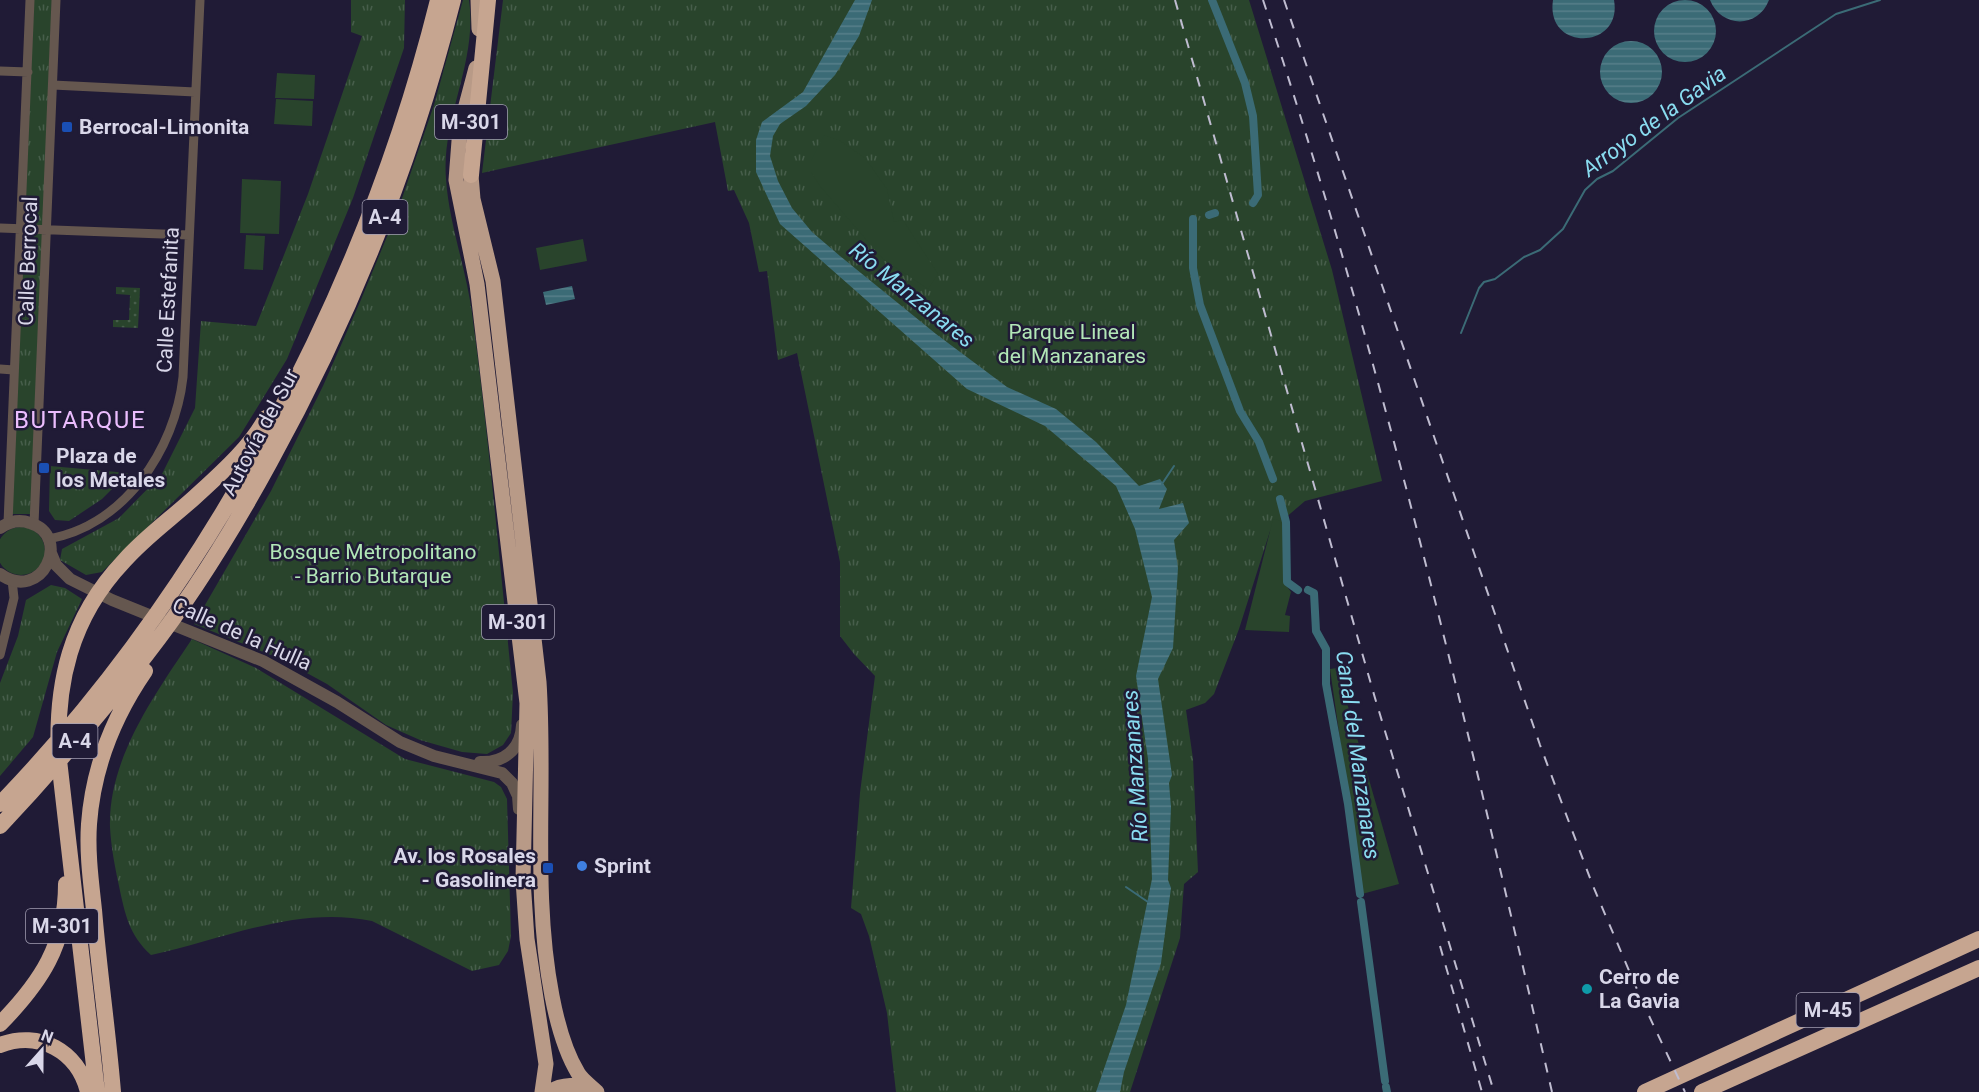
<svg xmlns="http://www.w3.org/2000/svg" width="1979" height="1092" font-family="Roboto,sans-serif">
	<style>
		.grass { fill: url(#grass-dots) }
		.park { fill: url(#park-tufts) }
		.garden { fill: #29442c }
		.water { fill: url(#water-rules) }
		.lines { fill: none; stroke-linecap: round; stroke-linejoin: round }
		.stream { stroke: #3b6b76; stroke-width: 2 }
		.canal { stroke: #3b6b76; stroke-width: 8 }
		.minor { stroke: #65574f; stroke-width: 9 }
		.tertiary { stroke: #65574f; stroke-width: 12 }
		.trunk { stroke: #b89a87; stroke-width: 15 }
		.motorway { stroke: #c6a590; stroke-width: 16 }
		.rail { stroke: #bfbcd0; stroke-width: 2; stroke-dasharray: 10 10; stroke-linecap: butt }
		.transit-dot { fill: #1a4fb4; stroke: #201b36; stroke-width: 2 }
		.shop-dot { fill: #3f7fe0; stroke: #201b36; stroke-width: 2 }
		.culture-dot { fill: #0f9aa8; stroke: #201b36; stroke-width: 2 }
		.labels { text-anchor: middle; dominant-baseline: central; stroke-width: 5; stroke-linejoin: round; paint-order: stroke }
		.shield { fill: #201b36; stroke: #a29fb3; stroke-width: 1.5 }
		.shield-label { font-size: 20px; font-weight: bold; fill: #d9d7e9 }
		.poi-label { font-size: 21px; font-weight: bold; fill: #d9d7e9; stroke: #201b36; text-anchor: start }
		.street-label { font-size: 21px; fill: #d9d7e9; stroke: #201b36 }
		.park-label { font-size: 21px; fill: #b2e7b7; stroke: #201b36 }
		.water-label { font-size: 22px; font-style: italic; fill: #89dcf0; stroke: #201b36 }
		.quarter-label { font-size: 24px; letter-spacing: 1.5px; fill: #ebbdfe; stroke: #201b36 }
	</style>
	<defs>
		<pattern id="grass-dots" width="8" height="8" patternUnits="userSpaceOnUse" patternTransform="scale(1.5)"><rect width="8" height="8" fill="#29442c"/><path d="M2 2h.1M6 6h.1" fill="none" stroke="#475e4b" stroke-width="1.8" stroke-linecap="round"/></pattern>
		<pattern id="park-tufts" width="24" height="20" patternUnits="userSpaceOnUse" patternTransform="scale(1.5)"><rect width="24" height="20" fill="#29442c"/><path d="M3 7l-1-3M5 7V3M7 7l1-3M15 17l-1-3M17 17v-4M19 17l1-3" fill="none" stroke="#475e4b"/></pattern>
		<pattern id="water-rules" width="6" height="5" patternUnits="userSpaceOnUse" patternTransform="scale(1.5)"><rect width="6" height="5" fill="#3b6b76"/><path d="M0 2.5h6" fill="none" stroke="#577f8a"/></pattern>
	</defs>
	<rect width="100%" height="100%" fill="#201b36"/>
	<path class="grass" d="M 116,287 L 140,288 L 138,328 L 113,327 L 113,320 L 129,320 L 130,295 L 116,294 Z"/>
	<path class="park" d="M 34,0 L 52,0 L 43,225 L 24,225 Z
		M 351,0 L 405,0 L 404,48 L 353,198 L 287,359 L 239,437 L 102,572 L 86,575 L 60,560 L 62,549 L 119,518 L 162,474 L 195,408 L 201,321 L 256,326 L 308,194 L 362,36 L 351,32 Z
		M 463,0 L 469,0 C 478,62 441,118 446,179 C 449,224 466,268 472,313 C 489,439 500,566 513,693 L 511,733 L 503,745 L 487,754 L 462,752 L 420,740 L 386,725 L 327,684 L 283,660 L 194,624 L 271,491 L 323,386 L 360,302 L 398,210 L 434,105 Z
		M 503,0 L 1249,0 L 1332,270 L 1382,481 L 1305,501 L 1270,531 L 1239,629 L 1214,694 L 1205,703 L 1186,710 L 1193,759 L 1198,872 L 1184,884 L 1180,938 L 1130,1092 L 896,1092 L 887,1013 L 869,936 L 861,914 L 851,908 L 860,793 L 875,676 L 854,654 L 840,636 L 840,562 L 797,353 L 778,360 L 767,271 L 759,272 L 749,223 L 734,190 L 728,191 L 715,122 L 482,173 Z
		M 24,233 L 43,234 L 31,514 L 12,514 Z
		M 50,466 L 128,473 L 102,499 L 69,521 L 55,520 L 49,511 Z
		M 51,585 L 65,588 L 82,599 L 57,652 L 33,737 L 0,776 L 0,683 L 18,636 L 26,600 Z
		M 192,639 L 256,668 L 405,759 L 494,782 L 501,787 L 507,799 L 511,936 L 508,951 L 499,965 L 472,971 L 372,921 C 296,905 223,940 151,955 C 129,935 125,914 119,886 C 115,867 111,847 110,827 C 108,758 156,693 192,639 Z"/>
	<path class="garden" d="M 277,73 L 315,75 L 314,99 L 275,98 Z
		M 276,99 L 313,101 L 312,126 L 274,124 Z
		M 824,135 L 839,140 L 865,158 L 887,189 L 894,222 L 903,220 L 938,274 L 928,289 L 883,259 L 820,186 L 811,172 L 811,161 Z
		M 242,179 L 281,181 L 279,234 L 240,233 Z
		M 246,235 L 265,236 L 263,270 L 244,269 Z
		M 583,239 L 587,261 L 540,270 L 536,248 Z
		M 1273,519 L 1283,521 L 1284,582 L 1291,592 L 1285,615 L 1290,616 L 1289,632 L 1245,630 Z
		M-3 551a24 24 0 1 1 48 0a24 24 0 1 1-48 0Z
		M 1337,668 L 1399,884 L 1362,894 L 1330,669 Z"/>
	<path class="water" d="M1654 31a31 31 0 1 1 62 0a31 31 0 1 1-62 0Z
		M 855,0 L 872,0 L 859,36 L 835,75 L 806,106 L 780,124 L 773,136 L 770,156 L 778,181 L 792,208 L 812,232 L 840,256 L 936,334 L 1007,387 L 1056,409 L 1096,442 L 1139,486 L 1160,479 L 1167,489 L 1159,509 L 1183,503 L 1189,523 L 1174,540 L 1178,568 L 1173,648 L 1158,679 L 1172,775 L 1169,783 L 1171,807 L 1168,880 L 1171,888 L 1161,963 L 1124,1072 L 1120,1092 L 1096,1092 L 1126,1005 L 1152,879 L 1148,759 L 1136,676 L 1152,597 L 1135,529 L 1116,486 L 1045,426 L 967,389 L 780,224 L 756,172 L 756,140 L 762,122 L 803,92 Z
		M 1553,0 L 1614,0 C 1623,50 1545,52 1553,0 Z
		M 1710,0 L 1769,0 C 1758,29 1721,28 1710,0 Z
		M1600 72a31 31 0 1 1 62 0a31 31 0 1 1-62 0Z
		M 572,286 L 575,299 L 546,305 L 543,292 Z"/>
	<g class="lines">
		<path class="stream" d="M 1461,333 L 1479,288 L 1484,282 L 1495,279 L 1524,257 L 1540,250 L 1563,229 L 1585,190 L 1597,179 L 1613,171 L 1678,118 L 1836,14 L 1880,0
			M 1162,484 L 1174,466
			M 1126,887 L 1148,902"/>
		<path class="canal" d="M 1212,0 L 1245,83 L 1253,116 L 1258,195 L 1253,203
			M 1209,215 L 1215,213
			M 1193,219 L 1193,268 L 1200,305 L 1240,411 L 1259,442 L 1273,479
			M 1280,499 L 1286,522 L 1287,582 L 1298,590
			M 1308,590 L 1314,593 L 1316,631 L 1326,649 L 1326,684 L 1348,804 L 1360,894
			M 1361,902 L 1385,1081
			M 1386,1087 L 1387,1092"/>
		<path class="minor" d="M 0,71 L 28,72
			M 53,85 L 195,92
			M 0,228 L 189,235
			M 0,369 L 14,370
			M 8,523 L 30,0
			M 34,524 L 56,0
			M 48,539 C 124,526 175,450 183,377 L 200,0
			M 0,655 L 14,598 L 12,580"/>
		<path class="tertiary" d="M 0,528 C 10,521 19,519 30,523 C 73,536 42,604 0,574
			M 51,553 L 56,565 L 70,579 L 112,600 L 263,661 L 337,702 L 400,742 L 434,756 L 502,773 L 512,783 L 518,796 L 519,809
			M 480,762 C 503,763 521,750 522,725"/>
		<path class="trunk" d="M 478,0 L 479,29
			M 476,68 L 460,128 L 456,180 L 477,284 L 527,703 L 523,880 L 527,939 L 546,1064 L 542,1092
			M 470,163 L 473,199 L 493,281 L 539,682 C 546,787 532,892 552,996 C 557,1022 564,1050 578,1073 C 582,1080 591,1086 597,1092
			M 549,1092 C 562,1084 578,1083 592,1091"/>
		<path class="motorway" d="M 471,175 L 488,0
			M 0,804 C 208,589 366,290 438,0
			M 0,826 C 51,772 100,714 146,655 C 193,595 234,528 270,462 C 351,315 412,162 453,0
			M 0,1024 C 41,982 66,945 66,884
			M 0,1045 C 39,1030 78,1051 88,1092
			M 97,1092 L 59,760 C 55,684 70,618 124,561 C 145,537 172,518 195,497 C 220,474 250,448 266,418
			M 113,1092 C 108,1031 99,971 94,910 C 91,882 87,853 89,824 C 93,769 114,716 145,671
			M 1645,1092 L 1979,939
			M 1702,1092 L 1979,968"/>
		<path class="rail" d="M 1175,0 L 1375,698 L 1494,1092
			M 1263,0 C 1382,358 1467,725 1552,1092
			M 1284,0 L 1540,745 L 1593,886 L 1642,1001 L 1685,1092
			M 1440,946 L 1482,1092"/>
	</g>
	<g class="transit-dot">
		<rect x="61" y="121" width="12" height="12" rx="3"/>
		<rect x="38" y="462" width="12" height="12" rx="3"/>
		<rect x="542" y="862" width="12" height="12" rx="3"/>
	</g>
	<circle class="shop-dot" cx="582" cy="866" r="6"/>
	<circle class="culture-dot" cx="1587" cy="989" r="6"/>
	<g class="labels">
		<g class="shield">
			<rect x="435" y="105" width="72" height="34" rx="4.5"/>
			<rect x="362.5" y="200" width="45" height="34" rx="4.5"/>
			<rect x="482" y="605" width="72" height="34" rx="4.5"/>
			<rect x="52.5" y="724" width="45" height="34" rx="4.5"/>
			<rect x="26" y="909" width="72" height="34" rx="4.5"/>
			<rect x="1796.5" y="993" width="63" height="34" rx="4.5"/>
		</g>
		<g class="shield-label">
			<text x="471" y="122">M-301</text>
			<text x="385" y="217">A-4</text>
			<text x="518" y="622">M-301</text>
			<text x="75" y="741">A-4</text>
			<text x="62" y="926">M-301</text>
			<text x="1828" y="1010">M-45</text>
		</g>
		<g class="poi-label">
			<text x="79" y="127">Berrocal-Limonita</text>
			<text x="56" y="456">Plaza de<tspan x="56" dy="24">los Metales</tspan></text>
			<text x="536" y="856" text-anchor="end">Av. los Rosales<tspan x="536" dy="24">- Gasolinera</tspan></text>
			<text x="594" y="866">Sprint</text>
			<text x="1599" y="977">Cerro de<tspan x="1599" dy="24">La Gavia</tspan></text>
		</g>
		<g class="street-label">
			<text transform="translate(28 261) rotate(-88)">Calle Berrocal</text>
			<text transform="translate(168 300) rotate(-87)">Calle Estefanita</text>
			<text transform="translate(260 432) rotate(-62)">Autovía del Sur</text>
			<text transform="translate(242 634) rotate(24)">Calle de la Hulla</text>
		</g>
		<g class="park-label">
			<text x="1072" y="332">Parque Lineal<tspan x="1072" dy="24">del Manzanares</tspan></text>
			<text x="373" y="552">Bosque Metropolitano<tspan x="373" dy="24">- Barrio Butarque</tspan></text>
		</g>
		<g class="water-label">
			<text transform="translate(1654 121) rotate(-36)">Arroyo de la Gavia</text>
			<text transform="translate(912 295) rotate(39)">Río Manzanares</text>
			<text transform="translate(1358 755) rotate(82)">Canal del Manzanares</text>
			<text transform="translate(1135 766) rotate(-94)">Río Manzanares</text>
		</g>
		<g class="quarter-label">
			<text x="80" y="420">BUTARQUE</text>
		</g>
	</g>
	<g transform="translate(42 1050) rotate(21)" stroke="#201b36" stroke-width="4.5" paint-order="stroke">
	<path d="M0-4.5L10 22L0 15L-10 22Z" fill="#d9d7e9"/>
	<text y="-9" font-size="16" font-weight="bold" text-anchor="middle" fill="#d9d7e9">N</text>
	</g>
</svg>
